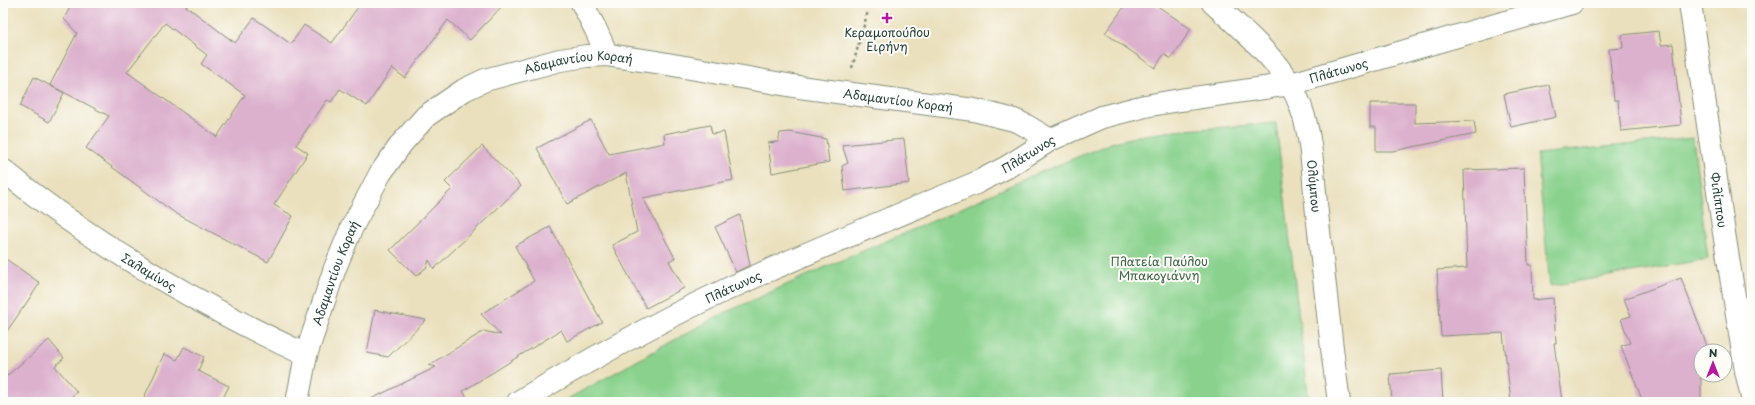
<svg xmlns="http://www.w3.org/2000/svg" width="1755" height="405" font-family="'Playpen Sans',sans-serif">
	<style>
		.green { fill: #89d18d; stroke: #548760 }
		.building { fill: #dcb1ce; fill-rule: evenodd }
		.lines { fill: none; stroke-linecap: round; stroke-linejoin: round }
		.minor-casing { stroke: #848e78; stroke-width: 24 }
		.path { stroke: #848e78; stroke-width: 2.5; stroke-dasharray: 3 3; stroke-linecap: butt }
		.minor { stroke: #fff; stroke-width: 22 }
		.poi-dot { fill: #b5179e; stroke: #fdfcf7; stroke-width: 1.5 }
		.labels { text-anchor: middle; dominant-baseline: central; stroke-width: 4; stroke-linejoin: round; paint-order: stroke }
		.poi-label { font-size: 12px; fill: #1f3d34; stroke: #fdfcf7 }
		.street-label { font-size: 12px; fill: #1f3d34; stroke: #fdfcf7 }
		.park-label { font-size: 12px; fill: #3a624a; stroke: #fdfcf7 }
	</style>
	<rect width="100%" height="100%" fill="#fdfcf7"/>
	<filter id="ink" filterUnits="userSpaceOnUse"><feTurbulence type="fractalNoise" baseFrequency=".025" numOctaves="2"/><feDisplacementMap in="SourceGraphic" scale="8" xChannelSelector="R" yChannelSelector="G"/><feConvolveMatrix kernelMatrix="1 2 1 2 8 2 1 2 1" color-interpolation-filters="sRGB"/></filter>
	<filter id="wash" filterUnits="userSpaceOnUse"><feTurbulence type="fractalNoise" baseFrequency=".012" numOctaves="4" result="noise"/><feDisplacementMap in="SourceGraphic" scale="16" xChannelSelector="R" yChannelSelector="G"/><feGaussianBlur stdDeviation="0.9" result="paint"/><feColorMatrix in="noise" values="0 0 0 0 0 0 0 0 0 0 0 0 0 0 0 0 0 1.4 0 .05"/><feComposite in="paint" operator="in"/></filter>
	<g filter="url(#wash)">
		<rect width="100%" height="100%" fill="#eae0bd"/>
		<path class="green" d="M 1276,123 L 1309,402 L 562,402 L 718,316 L 828,266 L 942,217 L 1031,176 L 1111,143 L 1138,136 L 1173,131 Z
			M 1693,138 L 1708,259 L 1550,286 L 1537,154 Z"/>
		<g id="blocks">
			<path class="building" d="M 72,3 L 182,3 L 235,43 L 254,18 L 291,44 L 304,25 L 332,43 L 361,3 L 505,3 L 470,40 L 448,20 L 405,78 L 392,68 L 367,106 L 340,89 L 331,102 L 327,100 L 296,145 L 308,153 L 274,205 L 293,216 L 268,262 L 175,213 L 86,148 L 109,116 L 50,85 L 77,33 L 64,19 ZM 165,23 L 207,55 L 201,64 L 245,95 L 217,137 L 127,72 Z
				M 1127,3 L 1153,3 L 1191,29 L 1171,59 L 1164,54 L 1155,68 L 1105,33 Z
				M 1659,31 L 1661,45 L 1673,44 L 1681,125 L 1621,131 L 1618,100 L 1614,100 L 1609,49 L 1623,48 L 1622,35 Z
				M 34,77 L 64,93 L 49,122 L 20,106 Z
				M 1549,85 L 1556,117 L 1511,127 L 1504,94 Z
				M 1370,103 L 1415,103 L 1415,123 L 1474,121 L 1476,134 L 1393,151 L 1376,151 L 1376,127 L 1370,127 Z
				M 591,120 L 609,154 L 665,143 L 664,134 L 710,125 L 712,134 L 724,132 L 733,180 L 643,198 L 675,258 L 669,261 L 684,288 L 646,308 L 612,245 L 637,232 L 626,173 L 567,204 L 537,148 Z
				M 790,132 L 826,139 L 829,162 L 772,173 L 768,143 L 778,142 L 780,133 Z
				M 904,139 L 909,183 L 845,191 L 842,166 L 848,163 L 842,145 Z
				M 482,146 L 521,186 L 434,269 L 429,260 L 427,267 L 416,276 L 390,250 L 452,189 L 445,182 Z
				M 1524,168 L 1528,265 L 1532,265 L 1533,300 L 1553,298 L 1556,343 L 1554,343 L 1562,402 L 1511,402 L 1503,333 L 1441,336 L 1437,270 L 1467,268 L 1464,170 Z
				M 740,215 L 750,265 L 736,272 L 715,227 Z
				M 550,227 L 602,322 L 567,341 L 561,330 L 463,391 L 470,402 L 365,402 L 436,367 L 429,365 L 484,331 L 501,335 L 481,314 L 534,281 L 515,246 Z
				M 3,257 L 40,283 L 3,337 Z
				M 1681,278 L 1709,351 L 1701,351 L 1701,402 L 1643,402 L 1621,346 L 1630,343 L 1621,319 L 1631,316 L 1624,299 Z
				M 375,310 L 394,314 L 426,320 L 388,357 L 367,353 Z
				M 49,340 L 64,358 L 55,366 L 77,392 L 65,402 L 3,402 L 3,379 Z
				M 184,347 L 204,357 L 198,371 L 229,386 L 221,402 L 142,402 L 164,354 L 177,360 Z
				M 1441,370 L 1443,402 L 1392,402 L 1390,374 Z"/>
		</g>
	</g>
	<g filter="url(#ink)">
		<use href="#blocks" fill-opacity="0" stroke="#848e78" stroke-width="1"/>
		<g class="lines">
			<defs>
				<g id="minor">
					<path d="M 582,3 L 596,30 L 607,55"/>
					<path id="s1" d="M 1213,3 C 1239,27 1272,54 1290,84 C 1313,121 1312,170 1317,213 C 1324,276 1330,339 1339,402"/>
					<path id="s2" d="M 1690,3 L 1724,233 L 1746,371 L 1752,397"/>
					<path id="s3" d="M 3,170 C 20,184 38,198 56,211 C 134,267 219,314 306,355"/>
					<path id="s4" d="M 297,402 L 306,355 L 335,268 L 352,227 L 380,174 L 402,143 L 426,116 L 464,90 L 485,80 L 560,60 L 587,56 L 607,55 L 656,62 L 799,87 L 974,110 L 1014,120 L 1025,125 L 1050,140"/>
					<path id="s5" d="M 518,402 C 583,364 649,326 717,294 C 802,254 889,219 976,183 L 1007,167 L 1050,140 L 1102,117 L 1145,106 L 1180,100 L 1291,84 L 1572,3"/>
				</g>
			</defs>
			<use href="#minor" class="minor-casing"/>
			<path class="path" d="M 852,68 L 868,11"/>
			<use href="#minor" class="minor"/>
		</g>
	</g>
	<path class="poi-dot" d="M885 12h4v4h4v4h-4v4h-4v-4h-4v-4h4z"/>
	<g class="labels">
		<g class="poi-label">
			<text x="887" y="32">Κεραμοπούλου<tspan x="887" dy="14">Ειρήνη</tspan></text>
		</g>
		<g class="street-label">
			<text stroke="none"><textPath href="#s4" startOffset="483">Αδαμαντίου Κοραή</textPath></text>
			<text stroke="none"><textPath href="#s5" startOffset="892">Πλάτωνος</textPath></text>
			<text stroke="none"><textPath href="#s4" startOffset="807">Αδαμαντίου Κοραή</textPath></text>
			<text stroke="none"><textPath href="#s5" startOffset="568">Πλάτωνος</textPath></text>
			<text stroke="none"><textPath href="#s1" startOffset="218">Ολύμπου</textPath></text>
			<text stroke="none"><textPath href="#s2" startOffset="199">Φιλίππου</textPath></text>
			<text stroke="none"><textPath href="#s3" startOffset="178">Σαλαμίνος</textPath></text>
			<text stroke="none"><textPath href="#s4" startOffset="135">Αδαμαντίου Κοραή</textPath></text>
			<text stroke="none"><textPath href="#s5" startOffset="244">Πλάτωνος</textPath></text>
		</g>
		<g class="park-label">
			<text x="1159" y="261">Πλατεία Παύλου<tspan x="1159" dy="14">Μπακογιάννη</tspan></text>
		</g>
	</g>
	<rect width="1755" height="405" fill="none" stroke="#fdfcf7" stroke-width="16"/>
	<g transform="translate(1713 363)"><circle r="19" fill="#fdfcf7" stroke="#a4b0a9"/>
	<path d="M0-3L7 15L0 10L-7 15Z" fill="#b5179e"/>
	<text y="-6" font-size="11" font-weight="bold" text-anchor="middle" fill="#1f3d34">N</text>
	</g>
</svg>
